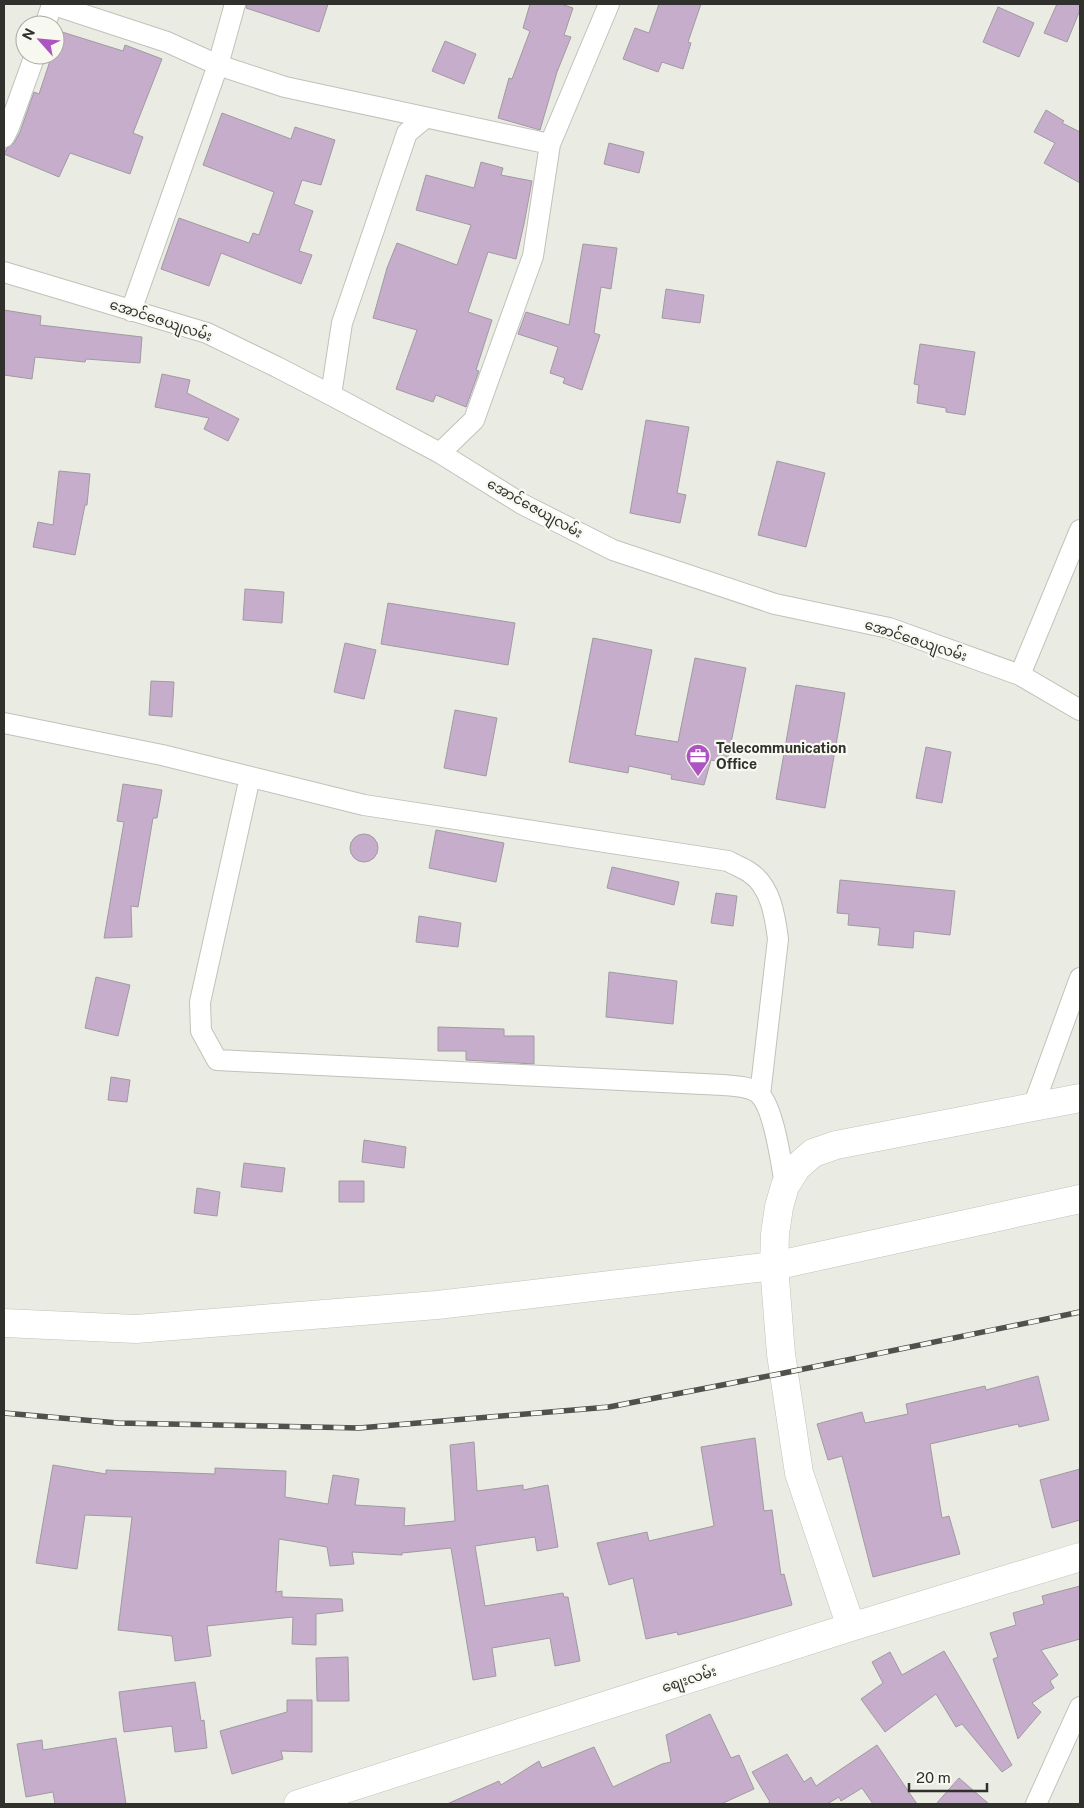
<svg xmlns="http://www.w3.org/2000/svg" width="1084" height="1808" font-family="'Public Sans','Noto Sans Myanmar',sans-serif">
	<style>
		.building { fill: #c6adcb; stroke: #a09aa1 }
		.lines { fill: none; stroke-linecap: round; stroke-linejoin: round }
		.street-casing { stroke: #c0c2ba; stroke-width: 22 }
		.secondary-casing { stroke: #c0c2ba; stroke-width: 29 }
		.highway-casing { stroke: #c0c2ba; stroke-width: 29 }
		.street { stroke: #fff; stroke-width: 20 }
		.secondary { stroke: #fff; stroke-width: 28 }
		.highway { stroke: #fff; stroke-width: 28 }
		.rail-casing { stroke: #50514d; stroke-width: 5.5 }
		.rail { stroke: #f7f9f1; stroke-width: 4; stroke-dasharray: 11; stroke-linecap: butt }
		.labels { text-anchor: middle; dominant-baseline: central; stroke-width: 4.5; stroke-linejoin: round; paint-order: stroke }
		.street-label { font-size: 14px; fill: #30302d; stroke: #f7f9f1 }
		.poi-label { font-size: 14px; font-weight: bold; fill: #30302d; stroke: #f7f9f1; text-anchor: start }
	</style>
	<rect width="100%" height="100%" fill="#eaece3"/>
	<path class="building" d="M 247,4 L 328,4 L 319,32 L 246,8 Z
		M 530,4 L 561,4 L 573,8 L 564,35 L 571,37 L 557,72 L 540,130 L 498,118 L 509,78 L 512,79 L 530,31 L 523,28 Z
		M 659,4 L 701,4 L 688,42 L 691,43 L 683,69 L 662,62 L 658,72 L 623,59 L 635,28 L 649,33 Z
		M 1057,4 L 1080,4 L 1080,10 L 1067,42 L 1044,33 Z
		M 998,7 L 1034,23 L 1019,57 L 983,42 Z
		M 59,31 L 123,51 L 125,45 L 162,59 L 133,133 L 143,137 L 130,174 L 70,153 L 59,177 L 4,154 L 7,148 L 14,143 L 20,132 L 34,92 L 39,94 L 52,55 L 55,55 L 55,44 Z
		M 445,41 L 476,54 L 464,84 L 432,71 Z
		M 1046,110 L 1064,121 L 1062,123 L 1080,132 L 1080,183 L 1044,163 L 1055,143 L 1034,132 Z
		M 222,113 L 291,139 L 295,127 L 335,140 L 321,185 L 302,180 L 294,204 L 313,211 L 299,251 L 312,255 L 301,284 L 221,253 L 209,286 L 161,269 L 179,218 L 249,243 L 253,233 L 259,235 L 274,192 L 203,165 Z
		M 609,143 L 644,152 L 639,173 L 604,164 Z
		M 481,162 L 503,168 L 501,175 L 532,181 L 524,224 L 516,259 L 488,252 L 468,312 L 492,320 L 476,370 L 479,371 L 466,407 L 436,395 L 433,402 L 396,389 L 417,330 L 373,318 L 387,268 L 397,243 L 457,265 L 471,225 L 416,210 L 426,175 L 474,188 Z
		M 583,244 L 617,248 L 611,289 L 601,287 L 594,333 L 600,335 L 582,390 L 563,383 L 565,378 L 550,373 L 558,347 L 518,334 L 526,312 L 569,325 Z
		M 666,289 L 704,295 L 700,323 L 662,318 Z
		M 4,310 L 41,316 L 40,325 L 142,337 L 140,363 L 86,359 L 85,362 L 35,357 L 32,379 L 4,375 Z
		M 920,344 L 975,352 L 965,415 L 946,412 L 946,408 L 917,403 L 919,385 L 914,384 Z
		M 162,374 L 190,380 L 187,393 L 239,419 L 228,441 L 204,429 L 209,418 L 155,407 Z
		M 646,420 L 689,427 L 677,493 L 686,495 L 680,523 L 630,513 Z
		M 777,461 L 825,473 L 806,547 L 758,535 Z
		M 59,471 L 90,474 L 87,505 L 85,505 L 75,555 L 33,547 L 38,522 L 53,525 Z
		M 245,589 L 284,592 L 282,623 L 243,620 Z
		M 388,603 L 515,623 L 508,665 L 381,644 Z
		M 593,638 L 652,650 L 635,735 L 678,742 L 695,658 L 746,668 L 727,763 L 711,760 L 704,785 L 671,779 L 672,775 L 629,766 L 628,773 L 569,762 Z
		M 345,643 L 376,650 L 364,699 L 334,692 Z
		M 151,681 L 174,682 L 172,717 L 149,715 Z
		M 796,685 L 845,693 L 825,808 L 776,799 Z
		M 455,710 L 497,718 L 486,776 L 444,768 Z
		M 926,747 L 951,752 L 942,803 L 916,798 Z
		M 123,784 L 162,790 L 157,818 L 153,818 L 138,907 L 131,906 L 132,937 L 104,938 L 124,822 L 117,821 Z
		M 436,830 L 504,843 L 496,882 L 429,868 Z
		M350 848a14 14 0 1 1 28 0a14 14 0 1 1-28 0Z
		M 612,867 L 679,882 L 674,905 L 607,888 Z
		M 840,880 L 955,891 L 950,935 L 914,931 L 913,948 L 878,945 L 880,928 L 848,925 L 849,914 L 837,913 Z
		M 716,893 L 737,896 L 733,926 L 711,923 Z
		M 419,916 L 461,923 L 458,947 L 416,942 Z
		M 609,972 L 677,981 L 673,1024 L 606,1017 Z
		M 96,977 L 130,985 L 118,1036 L 85,1028 Z
		M 438,1027 L 504,1029 L 504,1036 L 534,1036 L 534,1064 L 466,1060 L 466,1051 L 438,1051 Z
		M 111,1077 L 130,1080 L 127,1102 L 108,1100 Z
		M 364,1140 L 406,1147 L 404,1168 L 362,1162 Z
		M 244,1163 L 285,1168 L 282,1192 L 241,1187 Z
		M 339,1181 L 364,1181 L 364,1202 L 339,1202 Z
		M 197,1188 L 220,1192 L 217,1216 L 194,1213 Z
		M 1038,1376 L 1049,1420 L 1019,1427 L 1018,1424 L 930,1444 L 942,1518 L 949,1516 L 960,1554 L 873,1577 L 842,1456 L 828,1460 L 817,1424 L 862,1412 L 865,1423 L 908,1414 L 906,1404 L 985,1386 L 986,1390 Z
		M 755,1438 L 764,1511 L 772,1510 L 781,1575 L 784,1574 L 792,1605 L 734,1621 L 678,1635 L 677,1632 L 646,1639 L 633,1578 L 609,1585 L 597,1543 L 647,1532 L 649,1541 L 714,1526 L 701,1447 Z
		M 474,1442 L 477,1491 L 523,1485 L 523,1490 L 548,1485 L 558,1547 L 537,1551 L 535,1537 L 475,1546 L 485,1606 L 563,1593 L 564,1597 L 568,1597 L 580,1661 L 555,1666 L 550,1638 L 492,1648 L 496,1676 L 473,1680 L 451,1548 L 402,1553 L 402,1555 L 352,1552 L 354,1564 L 330,1566 L 327,1547 L 279,1539 L 276,1592 L 282,1591 L 282,1597 L 342,1599 L 343,1611 L 316,1614 L 316,1645 L 292,1644 L 293,1617 L 207,1626 L 211,1656 L 175,1661 L 172,1636 L 118,1630 L 132,1517 L 85,1515 L 77,1569 L 36,1563 L 53,1465 L 106,1474 L 106,1470 L 215,1474 L 215,1468 L 286,1471 L 285,1497 L 328,1504 L 333,1475 L 359,1479 L 355,1505 L 405,1508 L 404,1526 L 455,1521 L 450,1445 Z
		M 1080,1469 L 1080,1520 L 1052,1528 L 1040,1480 Z
		M 1080,1586 L 1080,1639 L 1041,1650 L 1058,1675 L 1050,1681 L 1054,1688 L 1032,1703 L 1041,1712 L 1018,1739 L 993,1659 L 998,1657 L 990,1633 L 1016,1625 L 1013,1613 L 1044,1604 L 1042,1596 Z
		M 944,1651 L 1012,1765 L 1002,1772 L 962,1724 L 956,1727 L 936,1694 L 885,1732 L 861,1699 L 883,1683 L 872,1662 L 890,1652 L 902,1675 Z
		M 348,1657 L 349,1701 L 317,1701 L 316,1658 Z
		M 195,1682 L 201,1721 L 204,1720 L 207,1748 L 175,1752 L 172,1726 L 124,1732 L 119,1692 Z
		M 287,1700 L 312,1700 L 312,1752 L 281,1751 L 283,1759 L 232,1774 L 220,1731 L 287,1712 Z
		M 710,1714 L 731,1758 L 739,1755 L 754,1789 L 721,1804 L 447,1804 L 499,1781 L 501,1785 L 539,1761 L 542,1768 L 594,1747 L 613,1787 L 662,1764 L 671,1762 L 666,1735 Z
		M 116,1738 L 126,1804 L 55,1804 L 53,1792 L 26,1797 L 17,1744 L 42,1740 L 43,1750 Z
		M 877,1745 L 917,1804 L 873,1804 L 862,1788 L 841,1801 L 839,1797 L 827,1804 L 767,1804 L 770,1802 L 752,1772 L 787,1754 L 804,1782 L 811,1777 L 816,1786 Z
		M 959,1778 L 989,1804 L 936,1804 Z"/>
	<g class="lines">
		<defs>
			<path id="street" d="M 51,4 L 167,42 L 218,65 L 285,87 L 550,144
				M 45,25 L 52,5
				M 4,137 L 9,127 L 35,55
				M 4,272 L 207,333 L 277,367 L 331,395 L 440,453 L 522,504 L 613,550 L 775,604 L 889,628 L 1020,675 L 1080,710
				M 131,311 L 218,65 L 235,4
				M 331,395 L 342,323 L 407,133 L 425,118
				M 440,453 L 474,420 L 533,256 L 550,144 L 609,4
				M 1020,675 L 1080,530
				M 4,723 L 162,755 L 364,805 L 728,861 C 735,865 743,868 749,872 C 771,886 775,916 778,939 L 760,1095
				M 250,777 L 200,1002 L 201,1031 L 217,1060 L 723,1085 C 734,1086 750,1086 759,1094 C 774,1107 782,1167 785,1186
				M 1033,1107 L 1080,978
				M 1036,1804 L 1080,1707"/>
			<path id="secondary" d="M 851,1627 L 799,1473 L 781,1354 L 774,1266 L 775,1234 L 779,1207 L 785,1186 L 797,1167 L 813,1153 L 836,1145 L 1080,1098
				M 298,1804 L 851,1627 L 1080,1557"/>
			<path id="highway" d="M 4,1323 L 136,1329 L 437,1305 L 774,1266 L 1080,1199"/>
		</defs>
		<use href="#street" class="street-casing"/>
		<use href="#secondary" class="secondary-casing"/>
		<use href="#highway" class="highway-casing"/>
		<use href="#street" class="street"/>
		<use href="#secondary" class="secondary"/>
		<use href="#highway" class="highway"/>
		<defs>
			<path id="rail" d="M 4,1413 L 118,1423 L 359,1428 L 609,1407 L 784,1373 L 1080,1312"/>
		</defs>
		<use href="#rail" class="rail-casing"/>
		<use href="#rail" class="rail"/>
	</g>
	<defs>
		<symbol id="office-pin" viewBox="-11 -11 22 30"><path d="M0 17L-7.5 6A9.5 9.5 0 1 1 7.5 6Z" fill="#ad54c0" stroke="#f7f9f1"/><path d="M-6-3h4V-5.5h4V-3h4V5H-6ZM-1-4.5V-3h2v-1.5ZM-6 0V1H6V0Z" fill="#fff"/></symbol>
	</defs>
	<g fill-rule="evenodd">
		<use href="#office-pin" x="684" y="742" width="28" height="38"/>
	</g>
	<g class="labels">
		<g class="street-label">
			<text transform="translate(161 320) rotate(18)">အောင်ဇေယျလမ်း</text>
			<text transform="translate(535 508) rotate(29)">အောင်ဇေယျလမ်း</text>
			<text transform="translate(916 640) rotate(18)">အောင်ဇေယျလမ်း</text>
			<text transform="translate(689 1679) rotate(-18)">စျေးလမ်း</text>
		</g>
		<g class="poi-label">
			<text x="716" y="748">Telecommunication<tspan x="716" dy="16">Office</tspan></text>
		</g>
	</g>
	<rect width="1084" height="1808" fill="none" stroke="#30302d" stroke-width="10"/>
	<g transform="translate(40 40) rotate(297)"><circle r="24" fill="#f7f9f1" stroke="#a7a9a3"/>
	<path d="M0-4L9 19L0 12L-9 19Z" fill="#ad54c0"/>
	<text y="-8" font-size="14" font-weight="bold" text-anchor="middle" fill="#30302d">N</text>
	</g>
	<path d="M909 1783v8h78v-8" fill="none" stroke="#30302d" stroke-width="2.5"/>
	<text x="916" y="1783" font-size="15" fill="#30302d" stroke="#f7f9f1" stroke-width="4" paint-order="stroke">20 m</text>
</svg>
